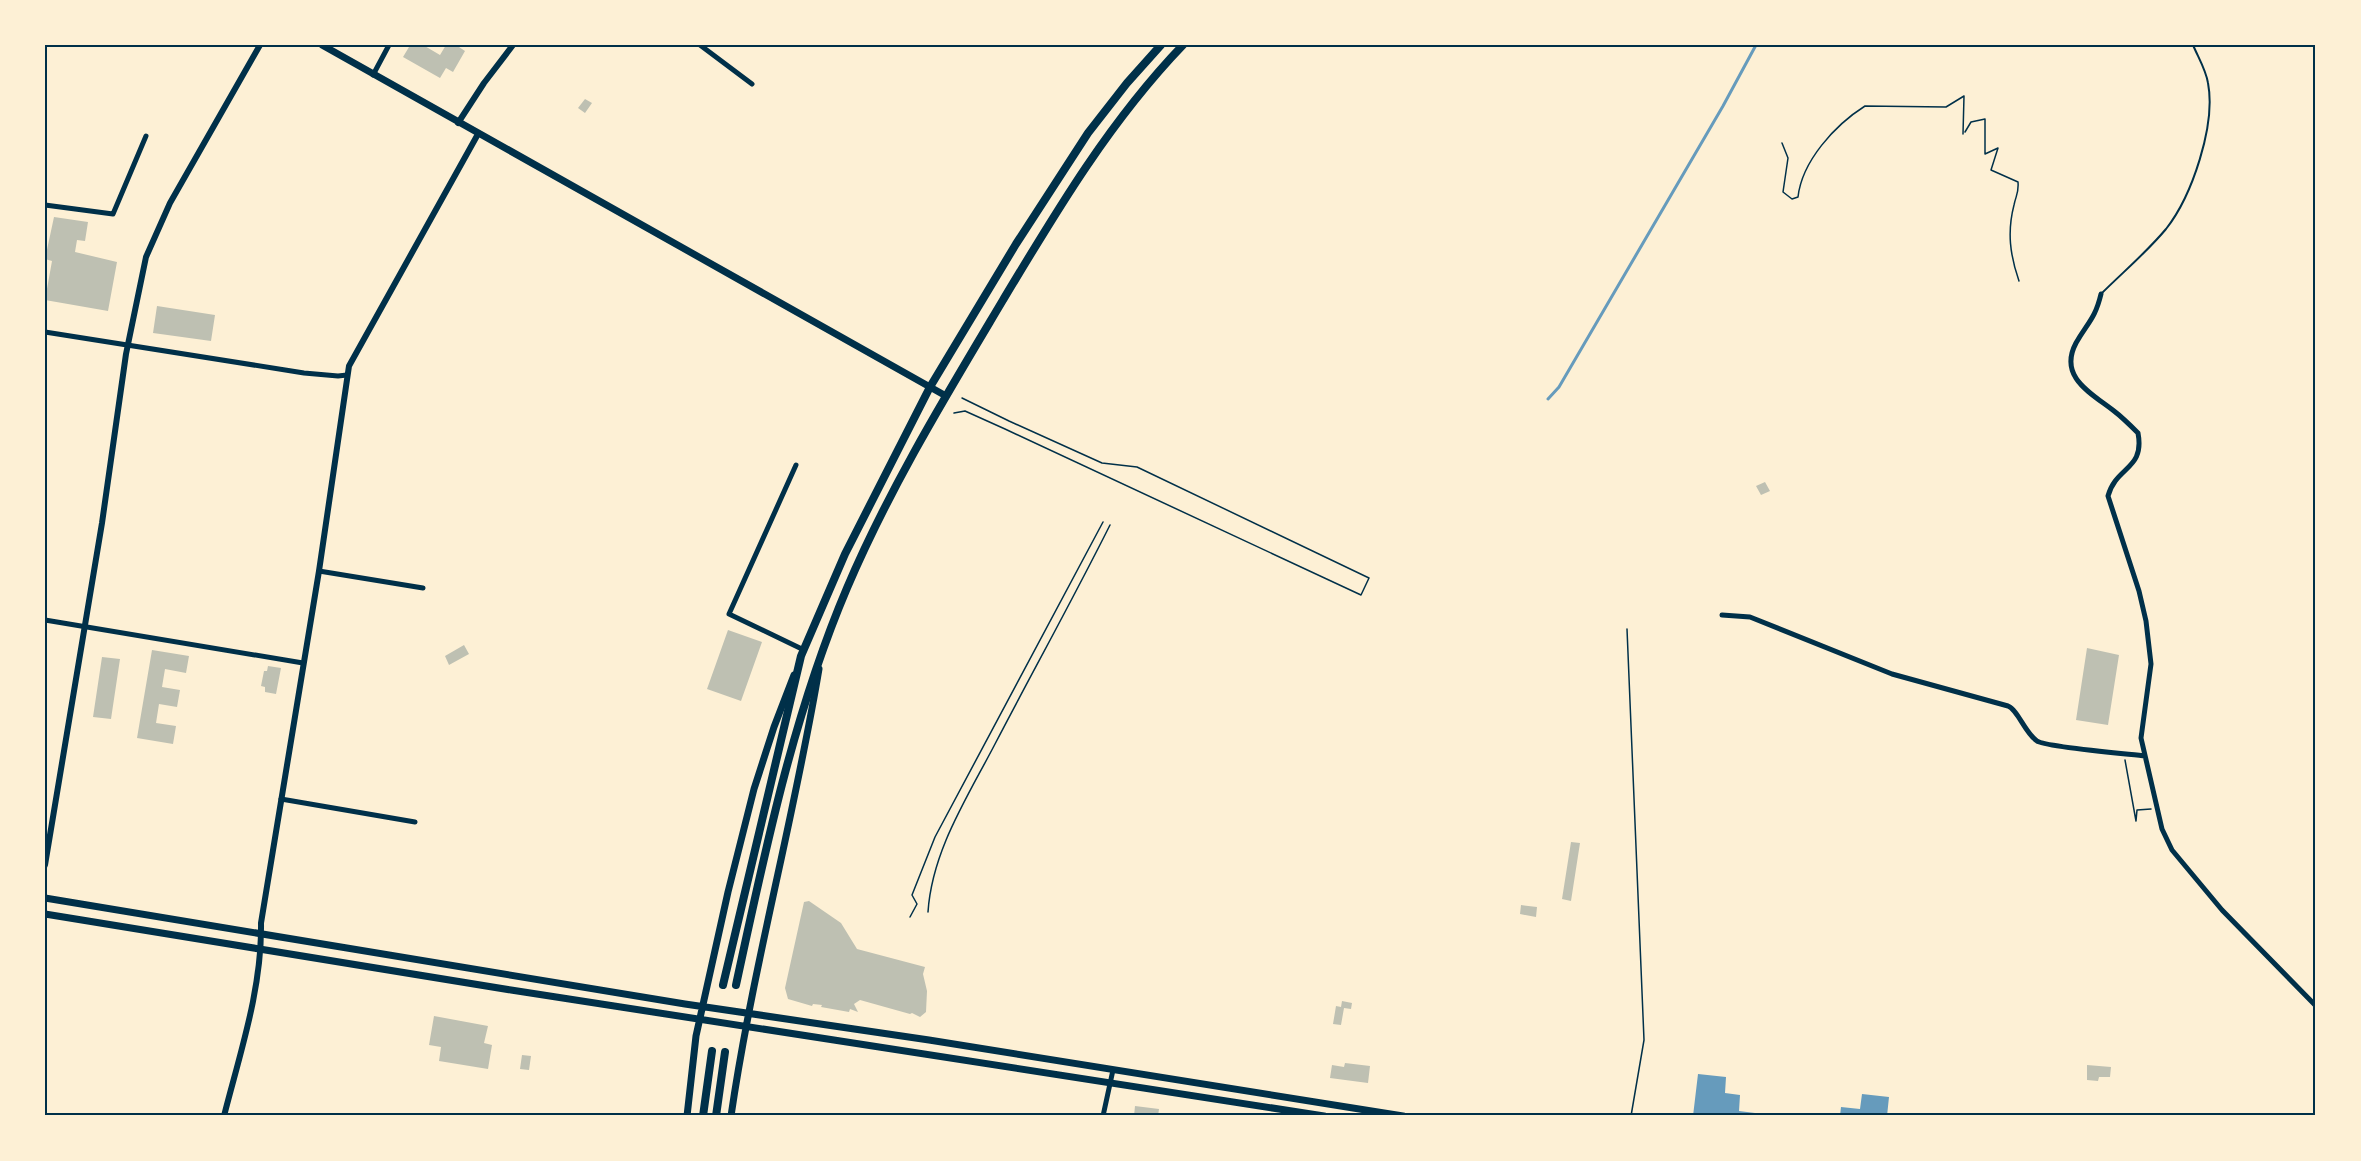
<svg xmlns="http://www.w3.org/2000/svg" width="2361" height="1161" font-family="Raleway,sans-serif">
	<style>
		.water { fill: #669bbc }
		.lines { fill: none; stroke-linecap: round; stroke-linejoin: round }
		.stream { stroke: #669bbc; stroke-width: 3 }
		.building { fill: #bec0b2 }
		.path { stroke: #003049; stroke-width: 1.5 }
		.service { stroke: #003049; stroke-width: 2 }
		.minor { stroke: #003049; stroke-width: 5 }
		.tertiary { stroke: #003049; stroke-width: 6 }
		.secondary { stroke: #003049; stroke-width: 7 }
		.primary { stroke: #003049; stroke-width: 8 }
		.neatline { fill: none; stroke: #003049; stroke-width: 2 }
	</style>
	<rect width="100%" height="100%" fill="#fdf0d5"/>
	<path class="water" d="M 1698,1074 L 1726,1077 L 1725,1093 L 1740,1095 L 1739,1111 L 1755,1113 L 1755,1116 L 1693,1116 Z
		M 1862,1094 L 1889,1097 L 1887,1116 L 1840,1116 L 1841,1107 L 1860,1109 Z"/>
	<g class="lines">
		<path class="stream" d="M 1548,399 L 1559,387 L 1723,106 L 1756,45"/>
	</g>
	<path class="building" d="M 406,45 L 423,45 L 440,55 L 446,45 L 456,45 L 465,51 L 453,72 L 446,68 L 440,78 L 403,57 L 409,47 Z
		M 585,99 L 592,103 L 585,113 L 578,108 Z
		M 54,217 L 88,222 L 85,241 L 77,240 L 75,252 L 117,262 L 108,311 L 45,300 L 52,261 L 45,259 Z
		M 157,306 L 215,315 L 211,341 L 153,333 Z
		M 1765,482 L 1770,491 L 1761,495 L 1756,486 Z
		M 728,630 L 762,642 L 741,701 L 707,689 Z
		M 464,645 L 469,654 L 449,665 L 445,656 Z
		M 2087,648 L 2119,655 L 2108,725 L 2076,720 Z
		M 152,650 L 189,656 L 186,673 L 165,669 L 162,687 L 180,690 L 177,707 L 159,704 L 156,723 L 176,726 L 173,744 L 137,738 Z
		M 102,657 L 120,659 L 111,719 L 93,717 Z
		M 268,666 L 281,668 L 276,694 L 265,692 L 265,687 L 261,686 L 264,671 L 267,671 Z
		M 1571,842 L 1580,843 L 1571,901 L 1562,899 Z
		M 809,901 L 841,923 L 857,949 L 925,967 L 923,974 L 927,991 L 926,1012 L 920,1017 L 912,1013 L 910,1014 L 860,1000 L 854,1004 L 858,1012 L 850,1009 L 849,1012 L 821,1007 L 822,1005 L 813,1004 L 812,1006 L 788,999 L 785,988 L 804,902 Z
		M 1521,905 L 1537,907 L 1536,917 L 1520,914 Z
		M 1342,1001 L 1352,1003 L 1351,1009 L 1344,1008 L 1341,1025 L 1333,1024 L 1336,1006 L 1341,1007 Z
		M 434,1016 L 488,1026 L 484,1043 L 492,1045 L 488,1069 L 439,1061 L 441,1047 L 429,1045 Z
		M 522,1055 L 531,1056 L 529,1070 L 520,1069 Z
		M 1345,1063 L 1370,1066 L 1368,1083 L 1330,1078 L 1332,1065 L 1344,1067 Z
		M 2087,1065 L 2111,1067 L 2110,1077 L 2099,1077 L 2098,1081 L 2087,1080 Z
		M 1135,1106 L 1159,1109 L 1158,1116 L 1134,1116 Z"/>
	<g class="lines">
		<path class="path" d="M 1965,132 L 1971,122 L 1985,119 L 1985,154 L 1998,148 L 1991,170 L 2018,182 C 2019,193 2016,195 2014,205 C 2007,232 2010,255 2019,281
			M 1782,143 L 1788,158 L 1783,192 L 1792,199 L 1798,197 C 1802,161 1835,125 1865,106 L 1946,107 L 1964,96 L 1963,134
			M 954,413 L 965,411 L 1005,429 L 1361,595 L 1369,578 L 1137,467 L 1102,463 L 1009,421 L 962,398
			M 1627,629 L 1644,1040 L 1631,1116
			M 2125,760 L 2136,821 L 2137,810 L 2151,809
			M 928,912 C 932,851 967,798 995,744 C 1033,671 1073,599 1110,525
			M 910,917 L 917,904 L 912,895 L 935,837 L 1103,522"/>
		<path class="service" d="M 2101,294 C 2122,273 2147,252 2166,229 C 2192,196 2216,125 2208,83 C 2206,70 2198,57 2193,45"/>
		<path class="minor" d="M 700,45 L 752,84
			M 373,75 L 389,45
			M 45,205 L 113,214 L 146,136
			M 2101,294 C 2095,319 2088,322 2076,343 C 2058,377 2091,393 2114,411 C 2122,417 2130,425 2138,433 C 2145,470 2116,466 2108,496 L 2139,591 L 2146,621 L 2151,664 L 2141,738 L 2162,829 L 2172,850 L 2222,910 L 2316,1006
			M 45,332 L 304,373 L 338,376 L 347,375
			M 796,465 L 729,614 L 804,650
			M 319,571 L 423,588
			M 1722,615 L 1750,617 L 1892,674 L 2008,706 C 2018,710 2025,733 2037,741 C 2045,747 2128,754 2145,756
			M 45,620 L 303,663
			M 281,799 L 415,822
			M 1103,1116 L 1113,1070"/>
		<path class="tertiary" d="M 458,123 L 484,83 L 513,45
			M 45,865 L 102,523 L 126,354 L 146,257 L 170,203 L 260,45
			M 224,1116 C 240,1053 262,989 261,923 L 319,571 L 349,366 L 478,134"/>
		<path class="secondary" d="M 322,45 L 946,396
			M 45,898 L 685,1004 L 929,1040 L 1403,1116
			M 45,914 L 511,990 L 1324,1116
			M 687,1116 L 696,1036 L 728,892 L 754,789 L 774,727 L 794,675
			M 731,1116 C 753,966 794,819 819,669"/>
		<path class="primary" d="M 723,985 L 801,656 L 845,554 L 930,387 L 1016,244 L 1088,133 L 1127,83 L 1161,45
			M 736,985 C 765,851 793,715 847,588 C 890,487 947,394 1003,300 C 1057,210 1110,121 1183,45
			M 703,1116 L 712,1051
			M 716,1116 L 725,1052"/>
	</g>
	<rect width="2361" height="1161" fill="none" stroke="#fdf0d5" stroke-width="93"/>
	<rect x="46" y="46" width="2268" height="1068" class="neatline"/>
</svg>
